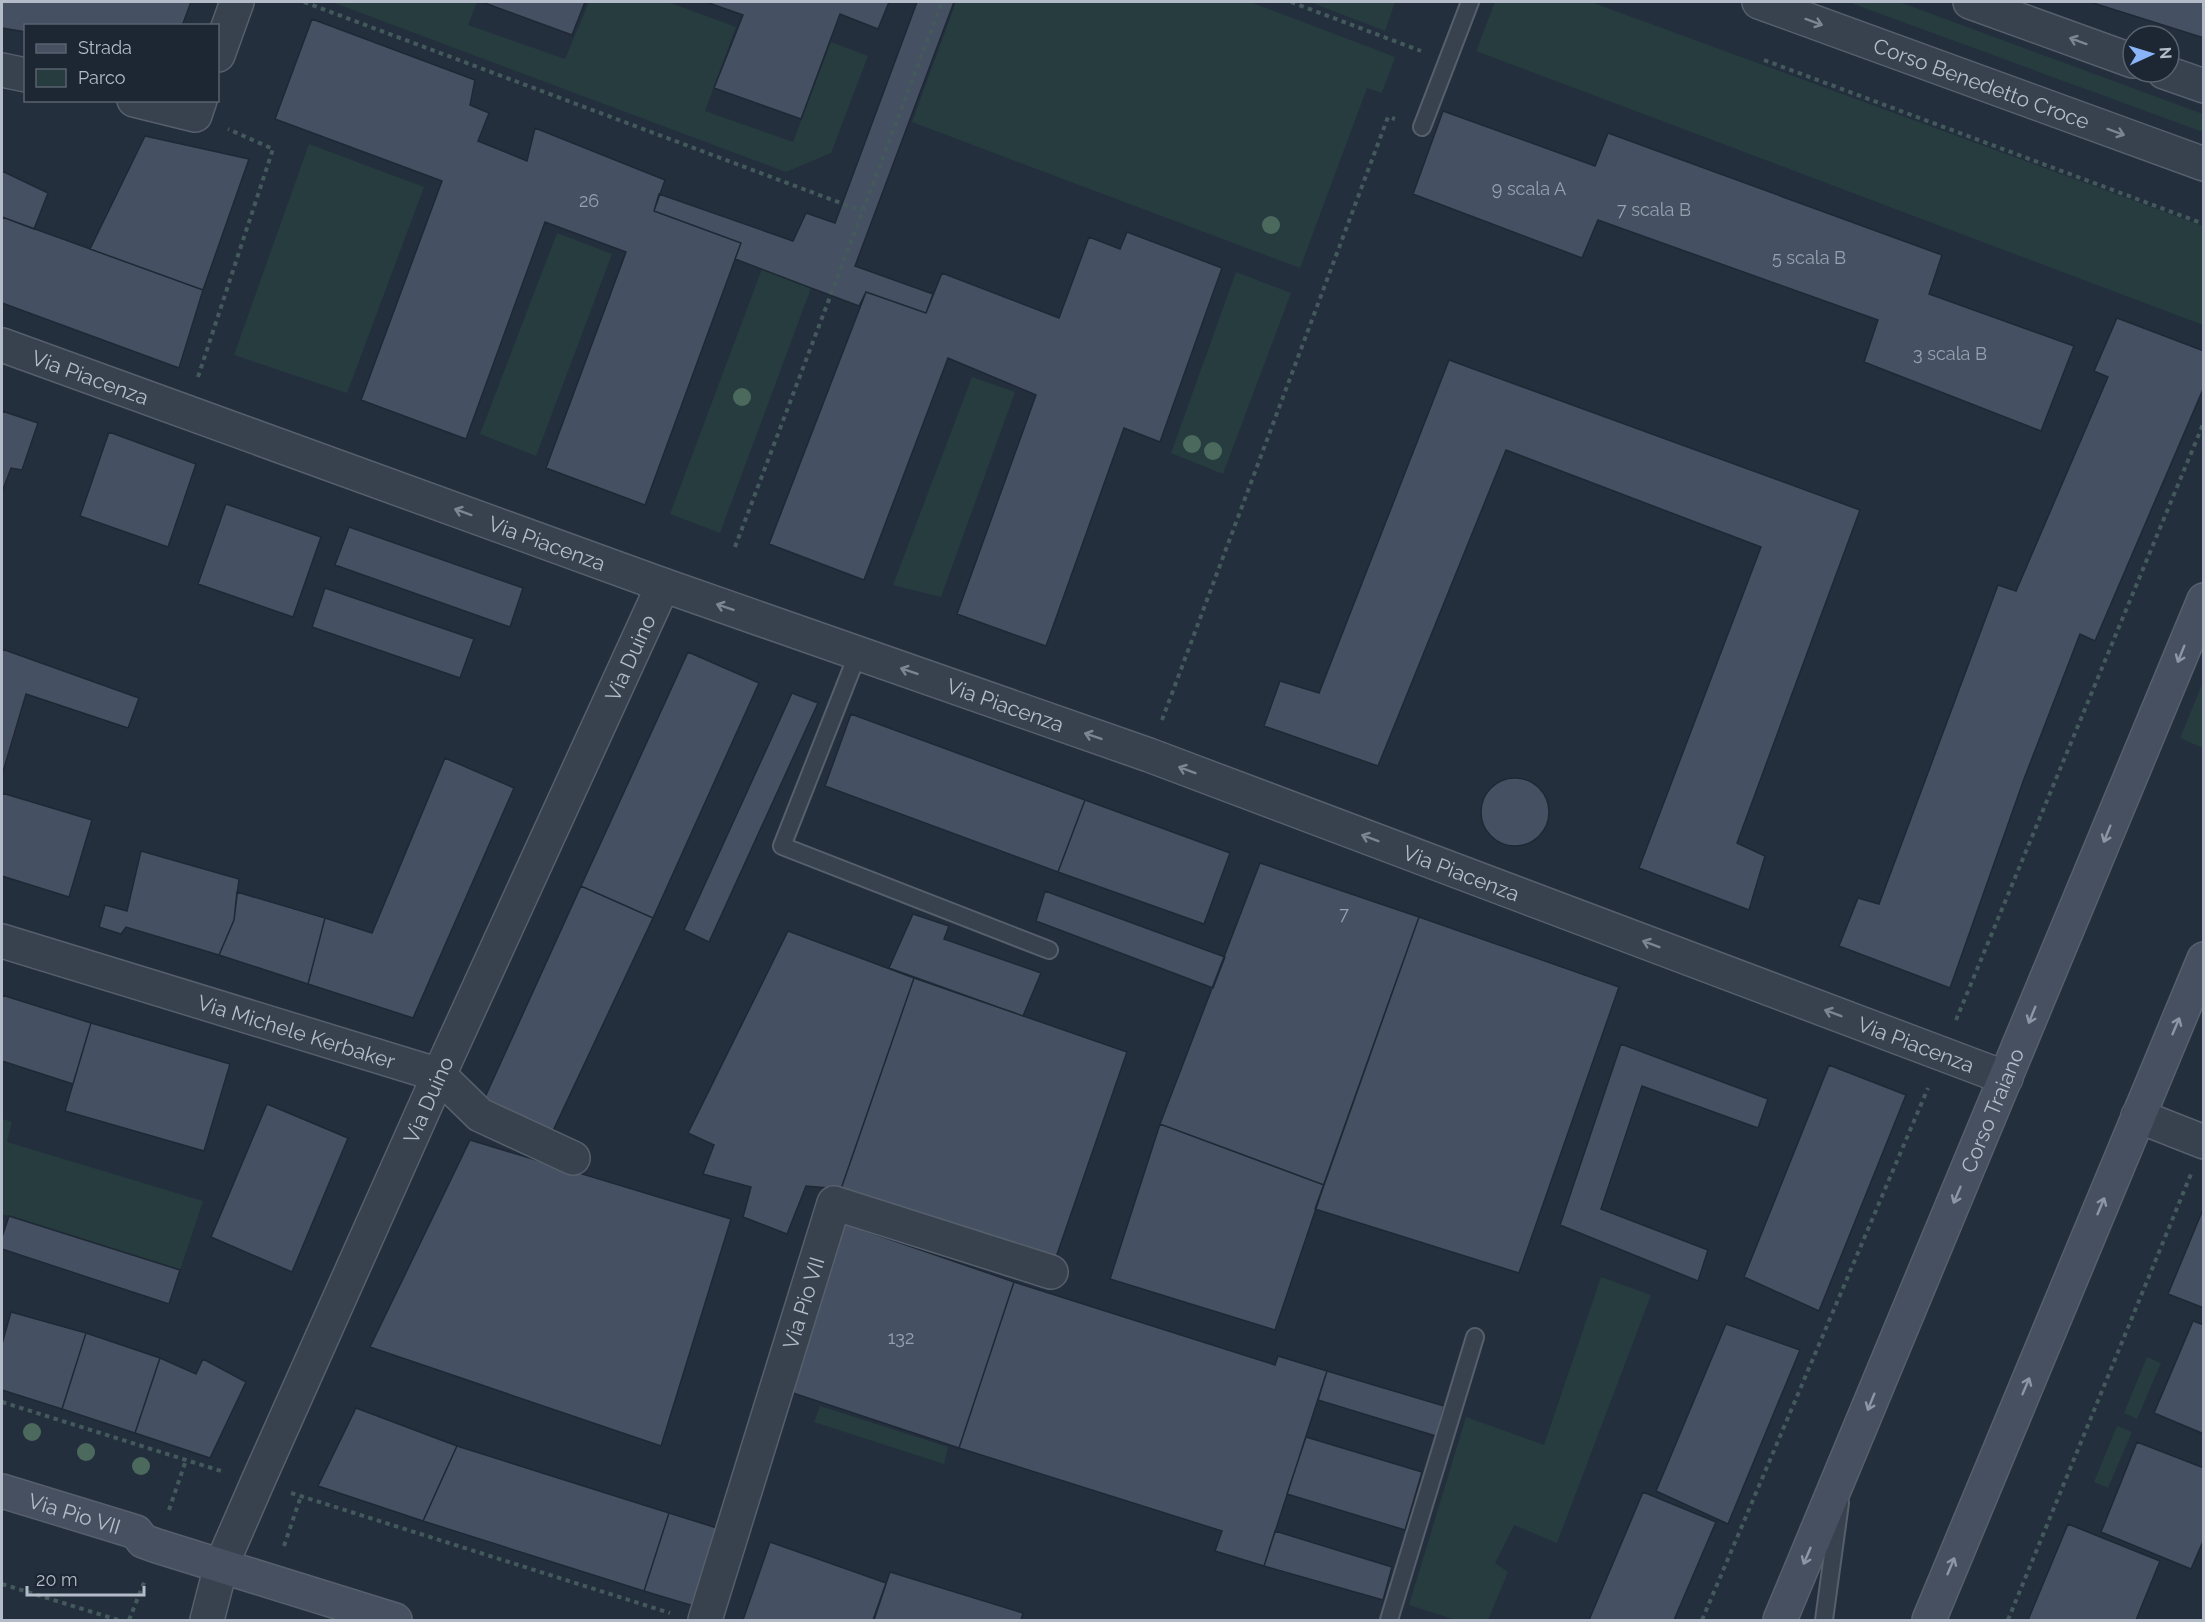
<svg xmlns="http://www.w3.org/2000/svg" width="2205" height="1622" font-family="Raleway,sans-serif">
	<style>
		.green { fill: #263c3f }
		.building { fill: #455162; stroke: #1f2835; stroke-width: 1.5 }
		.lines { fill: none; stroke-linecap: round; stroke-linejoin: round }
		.lane-casing { stroke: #565f6c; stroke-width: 20 }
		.street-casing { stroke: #565f6c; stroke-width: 36 }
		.secondary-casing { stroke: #565f6c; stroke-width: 36 }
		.path { stroke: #44595c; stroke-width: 4; stroke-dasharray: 4.5 4.5; stroke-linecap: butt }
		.lane { stroke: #38414e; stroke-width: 16 }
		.street { stroke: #38414e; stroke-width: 33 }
		.secondary { stroke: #465061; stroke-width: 33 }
		.tree { fill: #4b6a5d }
		.oneway { stroke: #7c8592 }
		.oneway2 { stroke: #8e96a5 }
		.labels { text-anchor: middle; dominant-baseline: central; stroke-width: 4.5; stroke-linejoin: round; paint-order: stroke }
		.number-label { font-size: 18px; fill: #98a1af }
		.street-label { font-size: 21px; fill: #b4bcc9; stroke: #1d2633 }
	</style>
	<rect width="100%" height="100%" fill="#242f3e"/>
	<path class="green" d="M 332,2 L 477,2 L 468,25 L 565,59 L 589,2 L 668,2 L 736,27 L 705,111 L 793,142 L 831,42 L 868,56 L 831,153 L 786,172 Z
		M 956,2 L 1250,2 L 1395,57 L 1382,93 L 1367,88 L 1300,268 L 912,122 Z
		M 1310,2 L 1395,2 L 1385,31 Z
		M 1495,2 L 1591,2 L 2203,226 L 2203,325 L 1476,51 Z
		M 1848,2 L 1899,2 L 2203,114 L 2203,132 Z
		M 309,144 L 424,187 L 347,393 L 234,355 Z
		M 557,233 L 612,254 L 536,456 L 480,434 Z
		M 762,269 L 811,288 L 720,533 L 670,514 Z
		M 1236,272 L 1291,293 L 1223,474 L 1171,453 Z
		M 972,377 L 1015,392 L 941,597 L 893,585 Z
		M 2203,682 L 2203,748 L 2180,738 Z
		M 2,1119 L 12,1122 L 7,1142 L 203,1201 L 180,1270 L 2,1214 Z
		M 1601,1277 L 1651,1295 L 1557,1543 L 1514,1525 L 1495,1563 L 1508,1572 L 1488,1620 L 1456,1620 L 1409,1605 L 1466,1417 L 1544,1445 Z
		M 2147,1357 L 2161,1363 L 2137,1419 L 2124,1413 Z
		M 820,1406 L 948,1447 L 944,1464 L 814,1422 Z
		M 2117,1426 L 2132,1432 L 2108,1488 L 2094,1482 Z"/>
	<path class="building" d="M 2,2 L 191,2 L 182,26 L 26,26 L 26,32 L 2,28 Z
		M 482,2 L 585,2 L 572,35 Z
		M 706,2 L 889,2 L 878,29 L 840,14 L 801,119 L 714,88 L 743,15 Z
		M 917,2 L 954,2 L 855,266 L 933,294 L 926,313 L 866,292 L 859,306 L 811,288 L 735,259 L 741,243 L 654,211 L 659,194 L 793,241 L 806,213 L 835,223 Z
		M 2090,2 L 2204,2 L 2204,38 Z
		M 312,19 L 475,80 L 470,105 L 489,113 L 478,141 L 527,161 L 535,128 L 665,180 L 654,211 L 741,243 L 645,505 L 546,468 L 626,252 L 545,222 L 466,439 L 361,400 L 442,181 L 275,119 Z
		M 1443,111 L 1595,166 L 1608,133 L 1942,255 L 1929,294 L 2074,346 L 2041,431 L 1864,362 L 1878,320 L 1598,220 L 1582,258 L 1413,194 Z
		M 145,136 L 249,159 L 203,290 L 90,249 Z
		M 2,171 L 48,193 L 34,229 L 2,217 Z
		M 2,217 L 203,290 L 179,368 L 2,303 Z
		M 1127,232 L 1222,268 L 1160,442 L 1124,428 L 1046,646 L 957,614 L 1036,395 L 948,358 L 864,580 L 769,544 L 866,292 L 926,313 L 942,273 L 1059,318 L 1089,237 L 1120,249 Z
		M 2117,318 L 2204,351 L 2204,387 L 2095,641 L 2080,634 L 2024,779 L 1950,988 L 1839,946 L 1858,898 L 1879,904 L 1998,585 L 2016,591 L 2108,377 L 2094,371 Z
		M 1449,360 L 1860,510 L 1737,843 L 1765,856 L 1749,910 L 1639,868 L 1761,547 L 1506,450 L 1378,766 L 1264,726 L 1280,681 L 1319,693 Z
		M 2,411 L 38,423 L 22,470 L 11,468 L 2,492 Z
		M 109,432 L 196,464 L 168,547 L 80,516 Z
		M 226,504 L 321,537 L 293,617 L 198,584 Z
		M 349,527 L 523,588 L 510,627 L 335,565 Z
		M 325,588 L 474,639 L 460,678 L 312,627 Z
		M 2,649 L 139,698 L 128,728 L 26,694 L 2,775 Z
		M 688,652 L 759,683 L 653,918 L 581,886 Z
		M 792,693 L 818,703 L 709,942 L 684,930 Z
		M 851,714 L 1085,800 L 1058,872 L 825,786 Z
		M 445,758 L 514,788 L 413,1018 L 308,984 L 325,918 L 372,933 Z
		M1481 812a34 34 0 1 1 68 0a34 34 0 1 1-68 0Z
		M 2,793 L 92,820 L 69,897 L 2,876 Z
		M 1085,800 L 1230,853 L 1204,924 L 1058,872 Z
		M 141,851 L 239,879 L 234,920 L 219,955 L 126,927 L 121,934 L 99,927 L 105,905 L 127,911 Z
		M 1260,863 L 1419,917 L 1324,1185 L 1160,1124 Z
		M 581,886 L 653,918 L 551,1135 L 481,1106 Z
		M 1045,891 L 1225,957 L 1213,988 L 1036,921 Z
		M 237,892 L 325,918 L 308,984 L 219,955 L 234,920 Z
		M 913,914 L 949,926 L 944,939 L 1041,973 L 1023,1016 L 889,968 Z
		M 1419,917 L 1619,987 L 1519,1273 L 1315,1209 Z
		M 788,931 L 914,978 L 841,1189 L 806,1186 L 787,1234 L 743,1217 L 751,1187 L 703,1174 L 714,1145 L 688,1133 Z
		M 914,978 L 1127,1052 L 1054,1263 L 841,1189 Z
		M 2,995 L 91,1023 L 73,1084 L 2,1061 Z
		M 91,1023 L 230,1064 L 204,1151 L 65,1111 Z
		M 1621,1044 L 1768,1099 L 1758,1128 L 1642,1086 L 1601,1209 L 1708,1250 L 1698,1281 L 1560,1225 Z
		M 1829,1065 L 1906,1095 L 1819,1311 L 1744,1277 Z
		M 267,1104 L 348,1138 L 292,1272 L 211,1237 Z
		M 1160,1124 L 1324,1185 L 1275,1330 L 1110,1279 Z
		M 470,1140 L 731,1219 L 661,1446 L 370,1347 Z
		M 2204,1207 L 2204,1308 L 2168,1294 Z
		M 9,1216 L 180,1270 L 169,1304 L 2,1249 L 2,1237 Z
		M 842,1223 L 1014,1282 L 959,1448 L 790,1392 Z
		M 1014,1282 L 1275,1365 L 1278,1356 L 1327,1371 L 1264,1566 L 1215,1551 L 1222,1531 L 959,1448 Z
		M 11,1312 L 86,1333 L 62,1409 L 2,1390 L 2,1344 Z
		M 2193,1321 L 2204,1325 L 2204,1434 L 2154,1413 Z
		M 1726,1324 L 1800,1350 L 1728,1524 L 1656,1491 Z
		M 86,1333 L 160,1358 L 135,1433 L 62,1409 Z
		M 160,1358 L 196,1374 L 203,1359 L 246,1382 L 210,1458 L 135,1433 Z
		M 1327,1371 L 1444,1406 L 1436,1436 L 1318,1400 Z
		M 356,1408 L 457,1446 L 423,1521 L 318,1486 Z
		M 1306,1437 L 1422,1472 L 1405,1530 L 1287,1494 Z
		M 2137,1442 L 2204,1468 L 2204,1539 L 2191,1569 L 2101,1532 Z
		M 457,1446 L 669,1513 L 644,1591 L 423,1521 Z
		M 1643,1492 L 1716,1522 L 1674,1620 L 1589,1620 Z
		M 669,1513 L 720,1529 L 697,1607 L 644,1591 Z
		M 2068,1524 L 2160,1561 L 2136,1620 L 2028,1620 Z
		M 1275,1531 L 1392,1567 L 1383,1600 L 1264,1566 Z
		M 770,1542 L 886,1583 L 873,1620 L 743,1620 Z
		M 890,1572 L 1023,1613 L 1021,1620 L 874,1620 Z"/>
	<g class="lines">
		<defs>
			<path id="lane" d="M 1422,127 L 1470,2
				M 858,653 L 782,846 L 1049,950
				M 1389,1620 L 1475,1337
				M 1824,1620 L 1840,1503"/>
			<g id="street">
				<path id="s1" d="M 1759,2 L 2204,164"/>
				<path d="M 1970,2 L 2133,61"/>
				<path d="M 218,55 L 237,2"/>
				<path d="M 2,70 L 26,75"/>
				<path d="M 2164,72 L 2204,86"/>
				<path d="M 134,100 L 195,115 L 200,100"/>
				<path id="s2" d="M 2,345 L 663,585 L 1149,755 L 2006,1078"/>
				<path id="s3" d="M 2,941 L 439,1075 L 480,1115 L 573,1158"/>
				<path d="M 2138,1116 L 2204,1142"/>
				<path id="s4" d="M 207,1620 L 221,1566 L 258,1481 L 439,1075 L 663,585"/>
				<path id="s5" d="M 705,1620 L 834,1203 L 1051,1272"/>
			</g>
			<g id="secondary">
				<path id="s6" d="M 2,1491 L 136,1532 L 143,1541 L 157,1546 L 395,1620"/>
				<path id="s7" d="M 1780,1620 L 2204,600"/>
				<path d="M 1929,1620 L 2204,959"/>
			</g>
		</defs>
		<use href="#lane" class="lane-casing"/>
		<use href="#street" class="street-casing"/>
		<use href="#secondary" class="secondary-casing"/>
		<path class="path" d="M 304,2 L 862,211
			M 1291,2 L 1421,51
			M 1764,60 L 2204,224
			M 198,377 L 273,149 L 228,129
			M 735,547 L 942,2
			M 1162,720 L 1388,117 L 1395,119
			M 1956,1020 L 2204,422
			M 2,1402 L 221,1471
			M 291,1493 L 670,1613
			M 169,1510 L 186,1460
			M 284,1546 L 301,1496
			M 2,1584 L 118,1620
			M 129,1620 L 145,1580
			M 1702,1620 L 1928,1088
			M 2008,1620 L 2191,1174"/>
		<use href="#lane" class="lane"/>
		<use href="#street" class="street"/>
		<use href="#secondary" class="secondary"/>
	</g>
	<g class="tree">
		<circle cx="1271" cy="225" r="9"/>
		<circle cx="742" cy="397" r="9"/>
		<circle cx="1192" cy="444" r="9"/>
		<circle cx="1213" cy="451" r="9"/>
		<circle cx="32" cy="1432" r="9"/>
		<circle cx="86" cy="1452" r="9"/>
		<circle cx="141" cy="1466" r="9"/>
	</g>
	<defs><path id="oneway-shaft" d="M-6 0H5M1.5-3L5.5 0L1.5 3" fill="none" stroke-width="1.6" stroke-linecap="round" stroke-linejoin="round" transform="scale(1.5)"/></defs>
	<g class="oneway">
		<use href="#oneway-shaft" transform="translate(1814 22) rotate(20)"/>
		<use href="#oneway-shaft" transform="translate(2078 41) rotate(-160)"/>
		<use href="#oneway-shaft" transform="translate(2116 132) rotate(20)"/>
		<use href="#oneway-shaft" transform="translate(463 512) rotate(-160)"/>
		<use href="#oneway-shaft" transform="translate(725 607) rotate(-161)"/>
		<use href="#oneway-shaft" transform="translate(909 671) rotate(-161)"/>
		<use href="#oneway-shaft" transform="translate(1093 736) rotate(-161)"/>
		<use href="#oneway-shaft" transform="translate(1187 770) rotate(-159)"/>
		<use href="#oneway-shaft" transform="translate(1370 838) rotate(-159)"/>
		<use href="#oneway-shaft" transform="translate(1651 944) rotate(-159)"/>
		<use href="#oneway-shaft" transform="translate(1833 1013) rotate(-159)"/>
	</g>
	<g class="oneway2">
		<use href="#oneway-shaft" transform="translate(2181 654) rotate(112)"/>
		<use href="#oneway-shaft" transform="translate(2107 834) rotate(112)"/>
		<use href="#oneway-shaft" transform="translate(2032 1015) rotate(112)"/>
		<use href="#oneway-shaft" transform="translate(2176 1026) rotate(-67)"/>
		<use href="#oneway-shaft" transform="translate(1957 1195) rotate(113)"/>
		<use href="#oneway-shaft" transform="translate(2101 1206) rotate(-67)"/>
		<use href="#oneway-shaft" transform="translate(2026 1386) rotate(-67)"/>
		<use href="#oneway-shaft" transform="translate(1871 1402) rotate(112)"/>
		<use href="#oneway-shaft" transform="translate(1807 1556) rotate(113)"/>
		<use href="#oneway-shaft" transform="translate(1951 1566) rotate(-67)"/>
	</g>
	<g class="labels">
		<g class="number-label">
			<text x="1529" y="188">9 scala A</text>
			<text x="589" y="200">26</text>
			<text x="1654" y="209">7 scala B</text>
			<text x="1809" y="257">5 scala B</text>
			<text x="1950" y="353">3 scala B</text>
			<text x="1344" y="913">7</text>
			<text x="901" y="1337">132</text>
		</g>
		<g class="street-label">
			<text stroke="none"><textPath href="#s1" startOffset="237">Corso Benedetto Croce</textPath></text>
			<text stroke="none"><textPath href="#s2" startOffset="94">Via Piacenza</textPath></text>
			<text stroke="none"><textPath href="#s2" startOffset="580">Via Piacenza</textPath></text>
			<text stroke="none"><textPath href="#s4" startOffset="1052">Via Duino</textPath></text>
			<text stroke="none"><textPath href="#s2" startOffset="1066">Via Piacenza</textPath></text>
			<text stroke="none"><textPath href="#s2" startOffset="1552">Via Piacenza</textPath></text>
			<text stroke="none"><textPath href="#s3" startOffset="308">Via Michele Kerbaker</textPath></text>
			<text stroke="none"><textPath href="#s2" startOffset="2038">Via Piacenza</textPath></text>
			<text stroke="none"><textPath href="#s4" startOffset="566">Via Duino</textPath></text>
			<text stroke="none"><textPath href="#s7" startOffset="552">Corso Traiano</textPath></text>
			<text stroke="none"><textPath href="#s5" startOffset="332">Via Pio VII</textPath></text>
			<text stroke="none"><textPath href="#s6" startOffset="76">Via Pio VII</textPath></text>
		</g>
	</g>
	<rect width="2205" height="1622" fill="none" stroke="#b4bcc9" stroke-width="6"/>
	<rect x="24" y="24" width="195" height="78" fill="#1d2633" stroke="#59626f" stroke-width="1.5"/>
	<rect x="36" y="44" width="30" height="9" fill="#465061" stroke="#59626f" stroke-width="1.5"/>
	<text x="78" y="54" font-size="18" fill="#b4bcc9">Strada</text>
	<rect x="36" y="69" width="30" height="18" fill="#263c3f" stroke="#59626f" stroke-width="1.5"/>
	<text x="78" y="84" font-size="18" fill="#b4bcc9">Parco</text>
	<g transform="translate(2151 54) rotate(86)"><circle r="28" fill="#1d2633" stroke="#59626f" stroke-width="1.5"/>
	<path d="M0-4.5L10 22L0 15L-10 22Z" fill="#8ab4f8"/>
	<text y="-9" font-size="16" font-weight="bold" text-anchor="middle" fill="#b4bcc9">N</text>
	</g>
	<path d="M27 1586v9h117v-9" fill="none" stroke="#b4bcc9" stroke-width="3"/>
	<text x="36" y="1586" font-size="18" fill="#b4bcc9" stroke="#1d2633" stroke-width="4.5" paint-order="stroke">20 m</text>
</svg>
